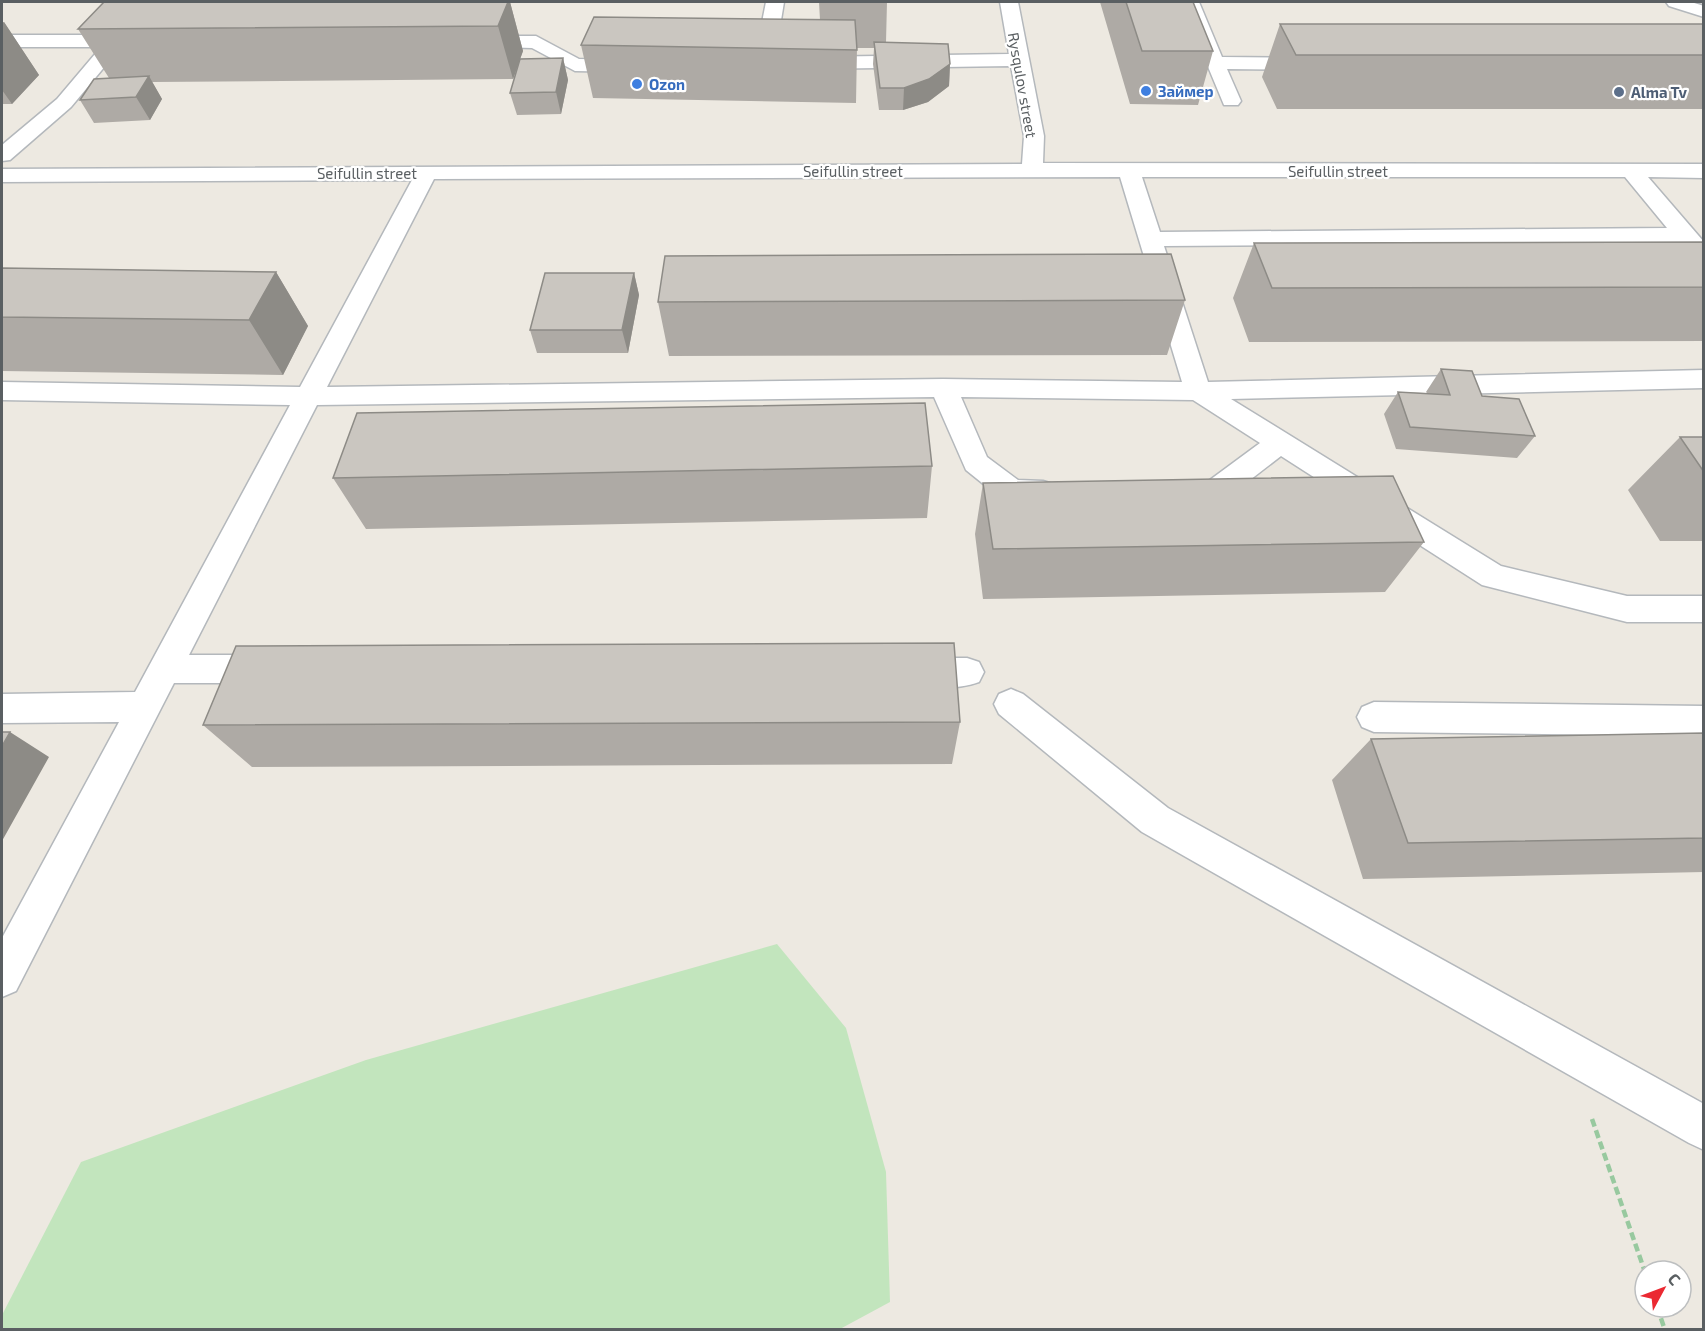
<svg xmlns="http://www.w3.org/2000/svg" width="1705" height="1331" font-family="'Exo 2',sans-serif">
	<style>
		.green { fill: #c2e5bd }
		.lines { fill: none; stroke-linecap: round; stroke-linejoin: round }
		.minor-casing { stroke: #b4b8bc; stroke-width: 3 }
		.path { stroke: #98c99f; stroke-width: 4.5; stroke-dasharray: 8 4; stroke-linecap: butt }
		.minor { fill: #fff; fill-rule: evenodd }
		.wall { fill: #aeaaa5 }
		.shaded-wall { fill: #8d8b86 }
		.building { fill: #cac6c0; stroke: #8d8b86; stroke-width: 1.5 }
		.shop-dot { fill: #3f7fe0; stroke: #fff; stroke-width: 2 }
		.service-dot { fill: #5c6f8a; stroke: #fff; stroke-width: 2 }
		.labels { text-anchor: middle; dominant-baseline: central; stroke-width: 4.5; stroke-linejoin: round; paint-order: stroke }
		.far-shop-label { font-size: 15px; font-weight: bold; fill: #366cbe; stroke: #fff; text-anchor: start }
		.far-street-label { font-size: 15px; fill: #5a5f62; stroke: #fff }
		.far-service-label { font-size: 15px; font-weight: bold; fill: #4e5e75; stroke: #fff; text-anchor: start }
	</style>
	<rect width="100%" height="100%" fill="#ede9e1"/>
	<path class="green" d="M 777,944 L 846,1028 L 886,1172 L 890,1302 L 840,1329 L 2,1329 L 2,1315 L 81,1162 L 366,1060 Z"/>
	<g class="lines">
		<defs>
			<path id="minor" d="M 766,2 L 784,2 L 774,63 L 771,67 L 757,67 L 754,63 Z
				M 1000,2 L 1018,2 L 1044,136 L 1043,163 L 1704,164 L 1704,178 L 1648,177 L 1704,242 L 1704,264 L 1696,262 L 1679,242 L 1164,246 L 1208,382 L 1704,370 L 1704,388 L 1231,399 L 1501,566 L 1627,596 L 1704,596 L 1704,622 L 1627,622 L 1482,585 L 1281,456 L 1215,507 L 1205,510 L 1184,507 L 1179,499 L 1184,491 L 1199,488 L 1260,443 L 1193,400 L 961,397 L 987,457 L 1018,480 L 1043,481 L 1053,484 L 1058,492 L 1053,500 L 1043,503 L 1012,502 L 1002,499 L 966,470 L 934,397 L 317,405 L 189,655 L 272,655 L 284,659 L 289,669 L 284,679 L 272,683 L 174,683 L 16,991 L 2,997 L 2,938 L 119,722 L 2,723 L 2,694 L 135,692 L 290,405 L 2,400 L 2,382 L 300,387 L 412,180 L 2,182 L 2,169 L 1022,164 L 1024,136 L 1011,66 L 811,69 L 804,67 L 801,63 L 804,59 L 811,57 L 1009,54 ZM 1120,177 L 1182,382 L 943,379 L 327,387 L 434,179 ZM 1142,177 L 1625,177 L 1667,228 L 1160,232 Z
				M 1181,2 L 1199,2 L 1222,57 L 1309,58 L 1316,60 L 1319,64 L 1316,68 L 1309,70 L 1227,69 L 1241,101 L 1238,105 L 1224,105 Z
				M 1666,2 L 1691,2 L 1704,6 L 1704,17 L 1669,6 Z
				M 2,35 L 132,35 L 139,37 L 141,41 L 139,45 L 121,47 L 71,107 L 10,160 L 2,161 L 2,145 L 57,99 L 101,47 L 2,47 Z
				M 477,36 L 536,36 L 579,59 L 630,60 L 637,62 L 640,66 L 637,70 L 630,72 L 575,71 L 532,48 L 470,46 L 468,42 L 470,38 Z
				M 911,658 L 967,658 L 979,662 L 984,672 L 979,682 C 957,690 921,690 899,682 L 894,672 L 899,662 Z
				M 1011,689 L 1023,694 L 1168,808 L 1704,1104 L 1704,1150 L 1689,1143 L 1142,832 L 999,714 L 994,704 L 999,694 Z
				M 1374,702 L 1704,706 L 1704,736 L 1374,732 L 1362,727 L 1357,717 L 1362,707 Z"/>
		</defs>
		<use href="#minor" class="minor-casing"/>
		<path class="path" d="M 1592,1119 L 1645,1272
			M 1657,1307 L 1665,1330"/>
		<use href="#minor" class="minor"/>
	</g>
	<path class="wall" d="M 510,2 L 523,51 L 520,59 L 563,58 L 568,80 L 561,114 L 517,115 L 510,93 L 517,70 L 513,79 L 152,82 L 162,99 L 150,120 L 94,123 L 80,100 L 109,78 L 78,29 Z
		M 819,2 L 887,2 L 886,42 L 950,64 L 949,86 L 928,102 L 903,110 L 879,110 L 873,64 L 874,48 L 857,48 L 856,103 L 593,98 L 581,45 L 820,20 Z
		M 1100,2 L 1193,2 L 1213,51 L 1198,105 L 1130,104 Z
		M 2,22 L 4,22 L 39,75 L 12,104 L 2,104 Z
		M 1280,24 L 1704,24 L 1704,109 L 1277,109 L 1262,77 Z
		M 1704,242 L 1704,341 L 1249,342 L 1233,298 L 1254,243 Z
		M 2,268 L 276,272 L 308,326 L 283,375 L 2,371 Z
		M 634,273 L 639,295 L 628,353 L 537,353 L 530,330 Z
		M 1185,300 L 1167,355 L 669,356 L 658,302 Z
		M 1441,369 L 1482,396 L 1535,436 L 1517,458 L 1396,449 L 1384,414 L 1398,392 L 1427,393 L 1426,392 Z
		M 1680,437 L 1704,437 L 1704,541 L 1660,541 L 1628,490 Z
		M 932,466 L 927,518 L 366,529 L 333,478 Z
		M 983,483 L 1424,542 L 1385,592 L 983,599 L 975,534 Z
		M 960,722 L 952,764 L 252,767 L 203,725 Z
		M 1704,733 L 1704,872 L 1363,879 L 1332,780 L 1371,739 Z"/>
	<path class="shaded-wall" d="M 508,2 L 510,2 L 523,51 L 513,79 L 498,26 Z
		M 4,22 L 39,75 L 12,104 L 2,90 L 2,24 Z
		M 563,58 L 568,80 L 561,114 L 556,92 Z
		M 950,64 L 949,86 L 928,102 L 903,110 L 904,88 Z
		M 149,76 L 162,99 L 150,120 L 136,97 Z
		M 276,272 L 308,326 L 283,375 L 249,320 Z
		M 634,273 L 639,295 L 628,353 L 622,330 Z
		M 10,732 L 49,757 L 2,841 L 2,746 Z"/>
	<path class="building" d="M 104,2 L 508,2 L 498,26 L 78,29 Z
		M 1126,2 L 1193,2 L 1213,51 L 1142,51 Z
		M 594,17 L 855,20 L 857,50 L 581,45 Z
		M 1280,24 L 1704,24 L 1704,55 L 1296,55 Z
		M 874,42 L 948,44 L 950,64 L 929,79 L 904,88 L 880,88 Z
		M 563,58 L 556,92 L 510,93 L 520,59 Z
		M 149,76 L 136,97 L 80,100 L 94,79 Z
		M 1704,242 L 1704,287 L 1272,288 L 1254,243 Z
		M 1171,254 L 1185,300 L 658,302 L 665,256 Z
		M 2,268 L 276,272 L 249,320 L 2,317 Z
		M 545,273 L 634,273 L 622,330 L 530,330 Z
		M 1441,369 L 1472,371 L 1482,396 L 1519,399 L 1535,436 L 1410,427 L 1398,392 L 1450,395 Z
		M 925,403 L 932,466 L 333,478 L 357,413 Z
		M 1680,437 L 1704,437 L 1704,472 Z
		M 1393,476 L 1424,542 L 993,549 L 983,483 Z
		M 954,643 L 960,722 L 203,725 L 236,646 Z
		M 2,732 L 10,732 L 2,746 Z
		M 1704,733 L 1704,838 L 1408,843 L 1371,739 Z"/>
	<g class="shop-dot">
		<circle cx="637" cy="84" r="6"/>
		<circle cx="1146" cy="91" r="6"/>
	</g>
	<circle class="service-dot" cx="1619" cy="92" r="6"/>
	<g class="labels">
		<g class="far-shop-label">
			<text x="649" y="84">Ozon</text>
			<text x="1158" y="91">Займер</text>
		</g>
		<g class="far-street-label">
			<text transform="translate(1023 85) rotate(80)">Rysqulov street</text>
			<text x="853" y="171">Seifullin street</text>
			<text x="1338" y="171">Seifullin street</text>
			<text x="367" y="173">Seifullin street</text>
		</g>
		<g class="far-service-label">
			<text x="1631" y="92">Alma Tv</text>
		</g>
	</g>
	<rect width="1705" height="1331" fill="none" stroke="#5a5f62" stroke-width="6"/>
	<g transform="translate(1663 1289) rotate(49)"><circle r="28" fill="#ffffff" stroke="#bdbfc0" stroke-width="1.5"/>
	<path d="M0-4.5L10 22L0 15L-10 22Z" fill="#eb2932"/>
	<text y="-9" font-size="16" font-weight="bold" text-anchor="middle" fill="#5a5f62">С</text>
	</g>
</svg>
